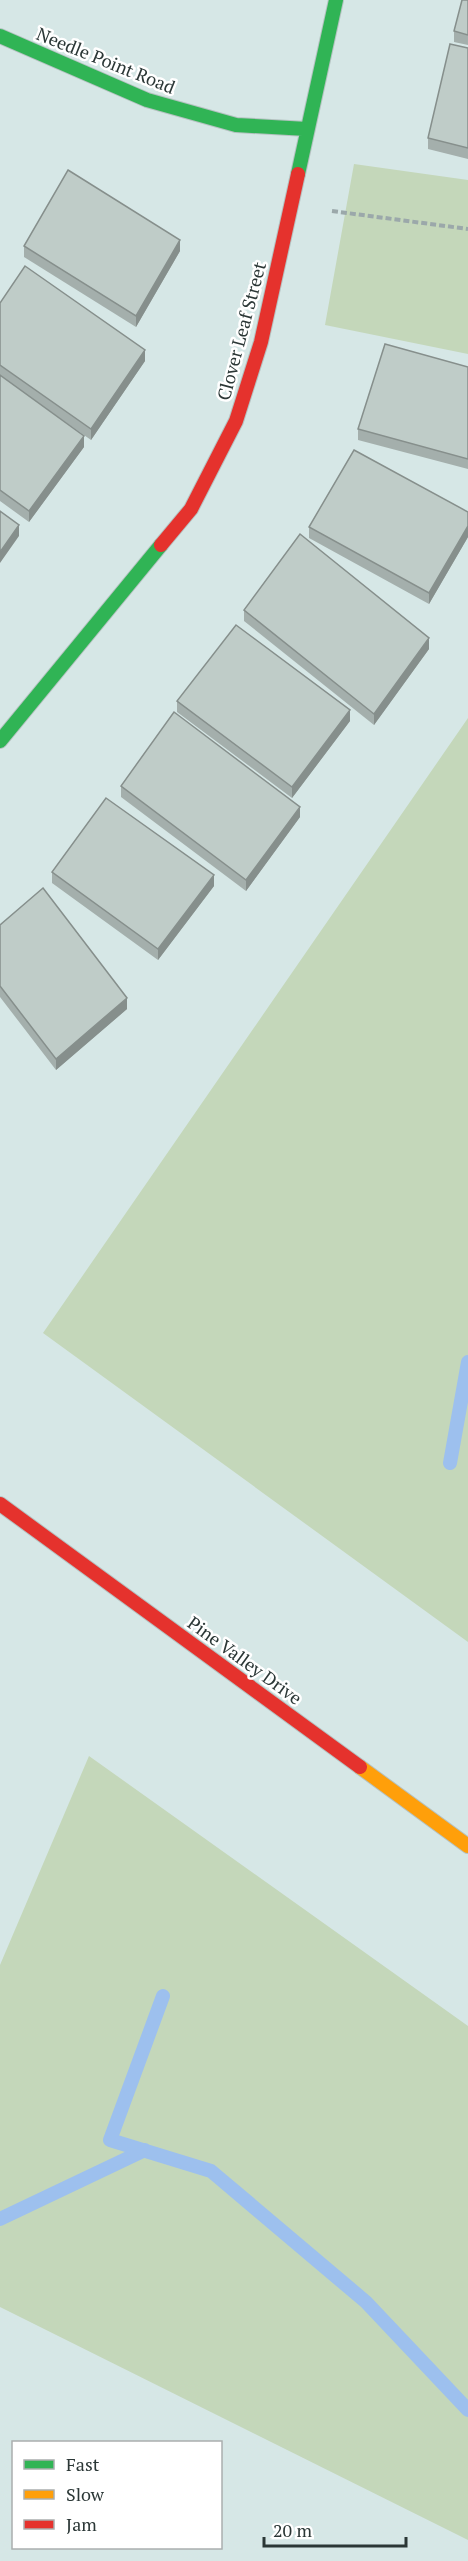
<svg xmlns="http://www.w3.org/2000/svg" width="468" height="2561" font-family="'PT Serif',serif">
	<style>
		.green { fill: #c4d7ba }
		.lines { fill: none; stroke-linecap: round; stroke-linejoin: round }
		.stream { stroke: #9dc0ee; stroke-width: 14 }
		.fast-casing { stroke: #b5c2c1; stroke-width: 16 }
		.slow-casing { stroke: #b5c2c1; stroke-width: 16 }
		.jam-casing { stroke: #b5c2c1; stroke-width: 16 }
		.path { stroke: #9ba8aa; stroke-width: 4; stroke-dasharray: 6 3; stroke-linecap: butt }
		.fast { stroke: #30b455; stroke-width: 14 }
		.slow { stroke: #ff9f0a; stroke-width: 14 }
		.jam { stroke: #e5322d; stroke-width: 14 }
		.wall { fill: #a4afac }
		.shaded-wall { fill: #868f8c }
		.building { fill: #bfccc8; stroke: #868f8c; stroke-width: 1.5 }
		.labels { text-anchor: middle; dominant-baseline: central; stroke-width: 5; stroke-linejoin: round; paint-order: stroke }
		.street-label { font-size: 18px; fill: #2b3736; stroke: #fff }
	</style>
	<rect width="100%" height="100%" fill="#d6e7e6"/>
	<path class="green" d="M 354,164 L 468,180 L 468,354 L 325,325 Z
		M 468,718 L 468,1642 L 43,1333 Z
		M 89,1756 L 468,2026 L 468,2540 L 0,2307 L 0,1965 Z"/>
	<g class="lines">
		<path class="stream" d="M 450,1463 L 468,1362
			M 163,1996 L 110,2140 L 211,2171 L 366,2302 L 468,2410
			M 0,2219 L 145,2150"/>
		<defs>
			<path id="fast" d="M 0,36 L 147,100 L 236,125 L 307,129
				M 298,174 L 336,0
				M 0,741 L 161,545"/>
			<path id="slow" d="M 360,1767 L 468,1846"/>
			<path id="jam" d="M 161,545 L 191,509 L 236,421 L 261,342 L 298,174
				M 0,1504 L 360,1767"/>
		</defs>
		<use href="#fast" class="fast-casing"/>
		<use href="#slow" class="slow-casing"/>
		<use href="#jam" class="jam-casing"/>
		<path class="path" d="M 332,211 L 468,229"/>
		<use href="#fast" class="fast"/>
		<use href="#slow" class="slow"/>
		<use href="#jam" class="jam"/>
	</g>
	<path class="wall" d="M 468,0 L 468,45 L 454,42 L 454,31 Z
		M 468,48 L 468,159 L 428,149 L 428,138 Z
		M 24,246 L 180,251 L 136,327 L 24,257 Z
		M 0,303 L 145,361 L 91,440 L 23,392 L 84,447 L 29,522 L 0,501 Z
		M 468,367 L 468,469 L 358,440 L 358,429 Z
		M 468,512 L 468,537 L 429,604 L 309,538 L 309,527 Z
		M 244,610 L 429,649 L 374,725 L 244,621 Z
		M 177,701 L 350,721 L 292,798 L 177,712 Z
		M 121,786 L 300,817 L 246,891 L 121,797 Z
		M 52,872 L 214,886 L 158,960 L 52,883 Z
		M 0,925 L 127,1009 L 56,1070 L 0,997 Z"/>
	<path class="shaded-wall" d="M 180,240 L 180,251 L 136,327 L 136,316 Z
		M 145,350 L 145,361 L 91,440 L 91,429 Z
		M 84,436 L 84,447 L 29,522 L 29,511 Z
		M 19,525 L 19,536 L 0,563 L 0,552 Z
		M 468,526 L 468,537 L 429,604 L 429,593 Z
		M 429,638 L 429,649 L 374,725 L 374,714 Z
		M 350,710 L 350,721 L 292,798 L 292,787 Z
		M 300,807 L 300,817 L 246,891 L 246,880 Z
		M 214,875 L 214,886 L 158,960 L 158,949 Z
		M 127,998 L 127,1009 L 56,1070 L 56,1059 Z"/>
	<path class="building" d="M 462,0 L 468,0 L 468,35 L 454,31 Z
		M 450,44 L 468,48 L 468,148 L 428,138 Z
		M 68,170 L 180,240 L 136,316 L 24,246 Z
		M 25,266 L 145,350 L 91,429 L 0,365 L 0,303 Z
		M 385,344 L 468,367 L 468,459 L 358,429 Z
		M 0,375 L 84,436 L 29,511 L 0,490 Z
		M 354,450 L 468,512 L 468,526 L 429,593 L 309,527 Z
		M 0,511 L 19,525 L 0,552 Z
		M 300,534 L 429,638 L 374,714 L 244,610 Z
		M 236,625 L 350,710 L 292,787 L 177,701 Z
		M 174,712 L 300,807 L 246,880 L 121,786 Z
		M 106,798 L 214,875 L 158,949 L 52,872 Z
		M 43,888 L 127,998 L 56,1059 L 0,986 L 0,925 Z"/>
	<g class="labels">
		<g class="street-label">
			<text transform="translate(106 60) rotate(22)">Needle Point Road</text>
			<text transform="translate(241 331) rotate(-75)">Clover Leaf Street</text>
			<text transform="translate(245 1660) rotate(36)">Pine Valley Drive</text>
		</g>
	</g>
	<rect x="12" y="2441" width="210" height="108" fill="#ffffff" stroke="#aaafaf" stroke-width="1.5"/>
	<rect x="24" y="2460" width="30" height="9" fill="#30b455" stroke="#aaafaf" stroke-width="1.5"/>
	<text x="66" y="2471" font-size="18" fill="#2b3736">Fast</text>
	<rect x="24" y="2490" width="30" height="9" fill="#ff9f0a" stroke="#aaafaf" stroke-width="1.5"/>
	<text x="66" y="2501" font-size="18" fill="#2b3736">Slow</text>
	<rect x="24" y="2520" width="30" height="9" fill="#e5322d" stroke="#aaafaf" stroke-width="1.5"/>
	<text x="66" y="2531" font-size="18" fill="#2b3736">Jam</text>
	<path d="M264 2537v9h142v-9" fill="none" stroke="#2b3736" stroke-width="3"/>
	<text x="273" y="2537" font-size="18" fill="#2b3736" stroke="#ffffff" stroke-width="4.5" paint-order="stroke">20 m</text>
</svg>
